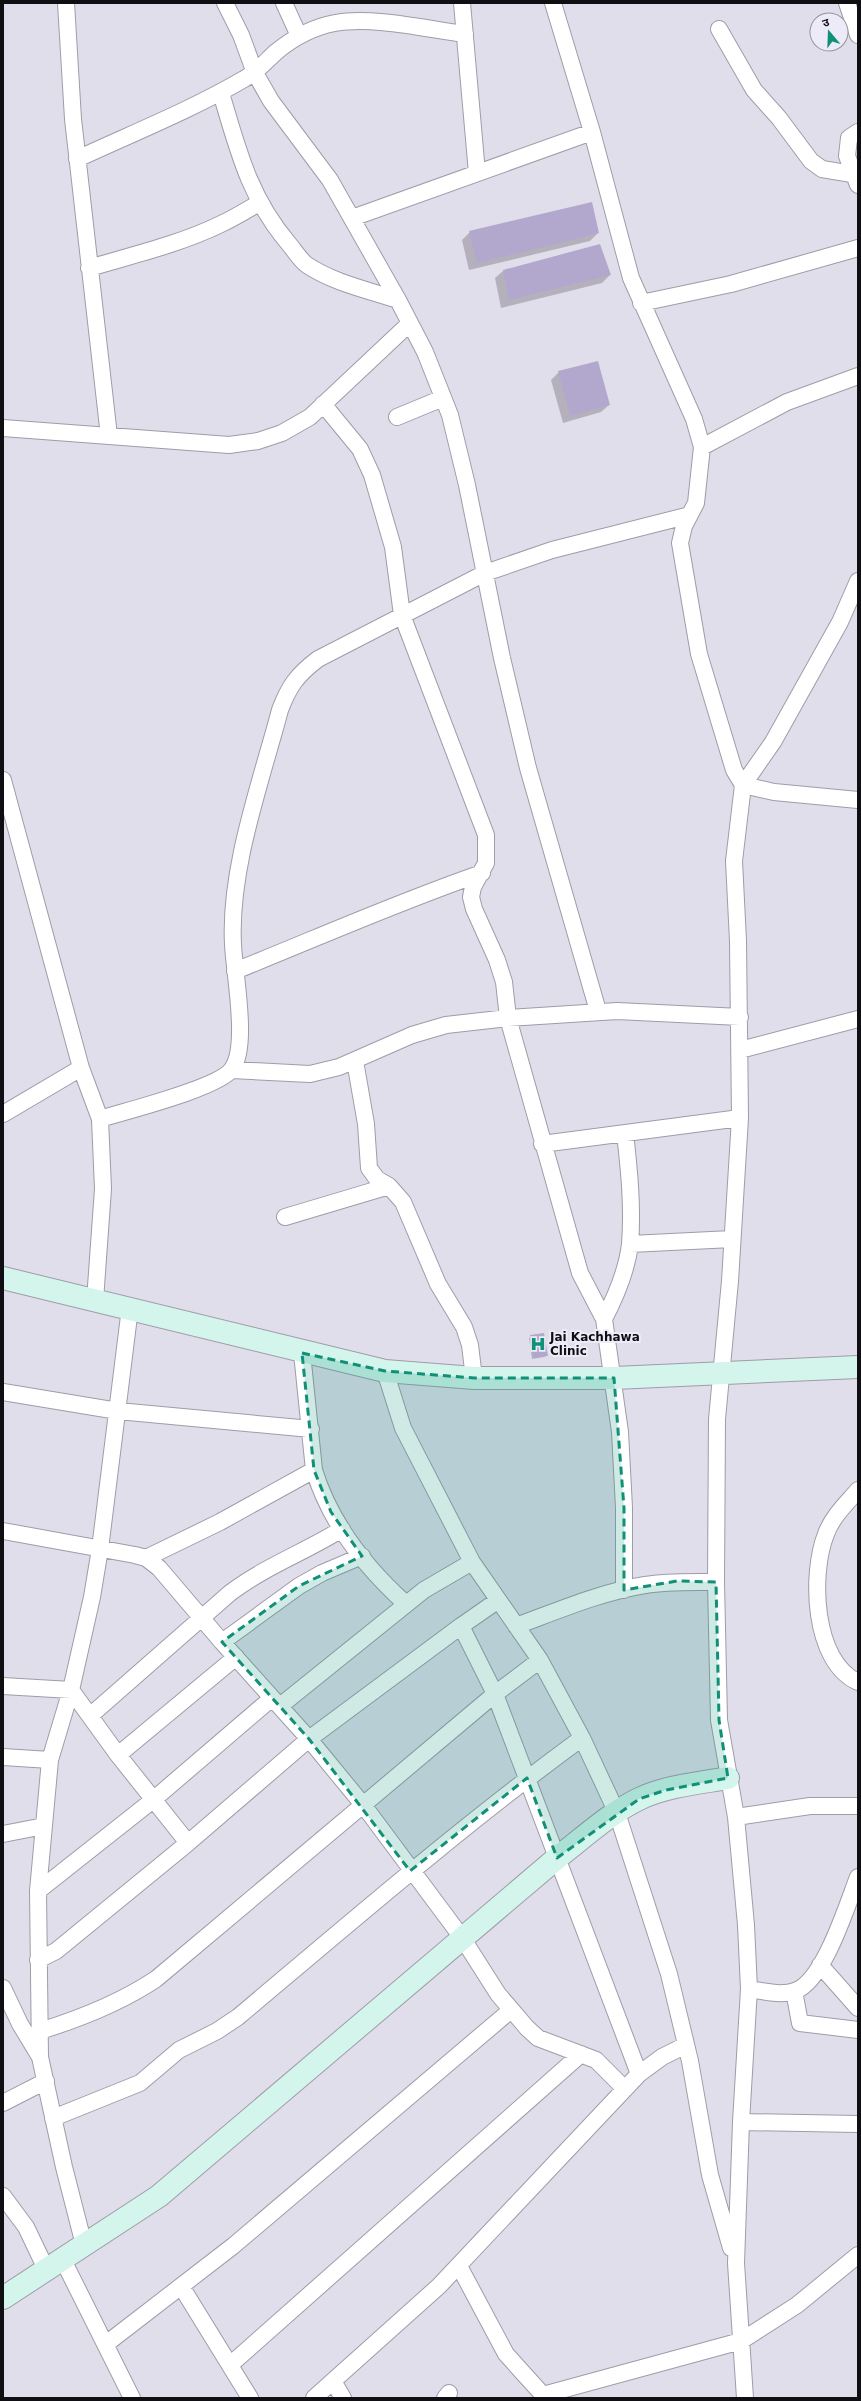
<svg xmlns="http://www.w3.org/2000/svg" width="861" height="2401" font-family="'DejaVu Sans','Noto Sans Devanagari',sans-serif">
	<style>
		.shadow { fill: #0003 }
		.building { fill: #b2a8cd }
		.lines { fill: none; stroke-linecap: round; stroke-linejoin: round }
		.street-casing { stroke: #9f9ca8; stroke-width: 18 }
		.secondary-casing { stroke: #9f9ca8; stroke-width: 24 }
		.street { stroke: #fff; stroke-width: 16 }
		.secondary { stroke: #d3f5ec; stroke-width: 22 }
		.marked { fill: #109077; fill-opacity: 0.2; stroke: #109077; stroke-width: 3; stroke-dasharray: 8 5; stroke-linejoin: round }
		.labels { text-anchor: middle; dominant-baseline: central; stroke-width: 4; stroke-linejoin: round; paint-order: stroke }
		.poi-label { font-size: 12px; font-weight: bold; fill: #0f0e13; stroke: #eeebf8; text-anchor: start }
	</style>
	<rect width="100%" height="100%" fill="#e1deeb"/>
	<path class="shadow" d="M 470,232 L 598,233 L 590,241 L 469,270 L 462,240 Z
		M 503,271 L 610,275 L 602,283 L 501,308 L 495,278 Z
		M 559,372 L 609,405 L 601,412 L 563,423 L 551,380 Z
		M 531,1336 L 547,1355 L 544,1357 L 532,1359 L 529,1338 Z"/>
	<path class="building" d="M 592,202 L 599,233 L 477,263 L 469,231 Z
		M 600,244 L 611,275 L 509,300 L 503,270 Z
		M 598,361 L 610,405 L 570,416 L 558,371 Z
		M 544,1333 L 548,1356 L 534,1358 L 530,1335 Z"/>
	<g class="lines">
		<defs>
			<path id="street" d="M 66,3 L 73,119 L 109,436
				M 225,3 L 241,35 L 255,73 L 271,101 L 330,180 L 398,300 L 425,352 L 450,415 L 467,485 L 502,658 L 528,768 L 598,1011
				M 284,3 L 299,36
				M 462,3 L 477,173
				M 553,3 L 592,132 L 631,278 L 694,419 L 702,447 L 696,503 L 684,526 L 680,543 L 699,654 L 734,770 L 743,785 L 774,792 L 858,800
				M 847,3 L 858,35
				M 719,29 L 754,90 L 779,118 L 811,161 L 822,169 L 852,174
				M 221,93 C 238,150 249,197 289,244 C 295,251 300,260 307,265 C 334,283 368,290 398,300
				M 858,132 L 849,138 L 847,156 L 858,185
				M 77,159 C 133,133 191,110 244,79 C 257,72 265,62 276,52 C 293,38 313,27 335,23 C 372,16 427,29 465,34
				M 352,218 L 592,132
				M 89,268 C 133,255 180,244 221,224 C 234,218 247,210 259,203
				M 641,303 L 731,284 L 858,248
				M 323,404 L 360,449 L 372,475 L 393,547 L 402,615 L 486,835 L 486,863 L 473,887 L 471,897 L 474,909 L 497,960 L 504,982 L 508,1018 L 580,1273 L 604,1319 L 620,1432 L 624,1508 L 624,1590
				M 397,417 L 443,398
				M 3,428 L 229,445 L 258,441 L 282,433 L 310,417 L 410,323
				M 702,447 L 787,402 L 858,376
				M 3,780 L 81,1068 L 100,1119 L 103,1189 L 95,1300
				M 235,971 C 317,938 398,902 482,873
				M 740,1050 L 858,1019
				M 355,1061 L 366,1124 L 369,1168 L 377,1179 L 389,1186 L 403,1202 L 438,1284 L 464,1327 L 470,1345 L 474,1378
				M 232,1070 L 310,1074 L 339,1067 L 412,1035 L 446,1025 L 508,1018 L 617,1011 L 740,1017
				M 3,1114 L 81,1068
				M 100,1119 C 125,1111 219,1088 232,1069 C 249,1046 234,973 233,944 C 229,869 261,782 280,710 C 289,686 297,675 318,659 L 485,573 L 552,550 L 690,515
				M 542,1144 L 740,1118
				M 285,1217 L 389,1186
				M 630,1244 L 732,1239
				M 604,1319 C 616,1296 627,1270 630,1244 C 633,1207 629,1169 625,1133
				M 385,1371 L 403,1428 L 472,1562 L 540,1660 L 582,1738 L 617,1813 L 669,1974 L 690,2061 L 710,2175 L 731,2248
				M 3,1392 L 118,1411 L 311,1429
				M 314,1470 C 330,1522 366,1568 406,1604
				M 858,1490 C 846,1504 832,1517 826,1534 C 810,1574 813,1662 858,1682
				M 3,1531 L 135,1555 L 146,1558 L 159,1568 L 222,1642 L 309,1739 L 364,1806 L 463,1939 L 498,1994 L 527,2028 L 538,2038 L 596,2060 L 625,2089
				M 146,1558 L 220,1522 L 314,1470 L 302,1353
				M 497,1601 L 461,1626 L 495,1694 L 639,2074
				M 516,1626 C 557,1611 601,1592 645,1585 C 668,1581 692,1582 716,1582
				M 222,1642 L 299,1586 L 322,1573 L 362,1556
				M 3,1686 L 71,1690 L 118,1755 L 188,1843
				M 280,1706 L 424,1590 L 472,1562
				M 91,1715 L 230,1593 C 264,1567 305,1552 342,1529
				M 118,1755 L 236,1657
				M 3,1757 L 50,1760
				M 736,1817 L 810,1806 L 858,1806
				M 3,1834 L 44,1826
				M 38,1891 L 153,1800 L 272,1698
				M 38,1960 L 56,1951 L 188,1843 L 309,1739 L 461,1626
				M 820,1965 L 858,2008
				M 3,1988 L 20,2024 L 40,2057
				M 749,1989 C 763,1991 781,1996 795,1991 C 824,1981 847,1905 858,1877
				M 794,1991 L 800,2023 L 858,2030
				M 40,2031 C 82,2018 120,2003 156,1979 L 495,1694 L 540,1660
				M 3,2103 L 46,2081
				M 53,2118 L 140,2083 L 179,2050 L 217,2031 L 238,2017 C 351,1922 463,1825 582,1738
				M 741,2122 L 858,2124
				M 3,2196 L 26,2227 L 47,2271
				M 84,2245 L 64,2167 L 40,2057 L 38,1891 L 50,1760 L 71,1690 L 92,1597 L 100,1549 L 130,1308
				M 63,2260 L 132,2398
				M 459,2266 L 506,2354 L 543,2395 L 741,2341 L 797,2305 L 858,2255
				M 181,2286 L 250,2398
				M 106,2344 L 233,2246 L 511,2010
				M 230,2365 L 581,2054
				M 333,2381 L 343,2398
				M 314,2398 L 439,2286 L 639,2074 L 662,2057 L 686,2045
				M 445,2398 L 449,2393
				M 745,2398 L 736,2263 L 741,2122 L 749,1989 L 746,1925 L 736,1817 L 719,1720 L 716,1582 L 717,1419 L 730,1281 L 740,1118 L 738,941 L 734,861 L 743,785 L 773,742 L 840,622 L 858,581"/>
			<path id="secondary" d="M 3,1278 L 385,1371 L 474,1378 L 614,1378 L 858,1367
				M 3,2298 L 159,2196 L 557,1858 C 583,1838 610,1813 639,1799 C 666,1786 699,1783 728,1778"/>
		</defs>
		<use href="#street" class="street-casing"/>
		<use href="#secondary" class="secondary-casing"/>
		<use href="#street" class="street"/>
		<use href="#secondary" class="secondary"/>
	</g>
	<path class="marked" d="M 302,1353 L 385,1371 L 474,1378 L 614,1378 L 624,1508 L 624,1590 L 677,1581 L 716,1582 L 719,1720 L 728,1778 L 666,1790 L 639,1799 L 557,1858 L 527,1778 L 410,1871 L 309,1739 L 222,1642 L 299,1586 L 362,1556 L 331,1512 L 314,1470 Z"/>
	<defs>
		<symbol id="hospital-bare" viewBox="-9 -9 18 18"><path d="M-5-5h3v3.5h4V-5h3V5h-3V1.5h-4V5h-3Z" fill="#109077" stroke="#eeebf8" stroke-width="2.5" paint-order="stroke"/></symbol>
	</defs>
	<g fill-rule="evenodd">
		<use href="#hospital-bare" x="527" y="1333" width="22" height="22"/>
	</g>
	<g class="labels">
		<g class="poi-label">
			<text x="550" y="1337">Jai Kachhawa<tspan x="550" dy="14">Clinic</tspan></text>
		</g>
	</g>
	<rect width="861" height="2401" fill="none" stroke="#0f0e13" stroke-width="8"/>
	<g transform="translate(829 32) rotate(341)"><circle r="19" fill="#eeebf8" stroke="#95939c"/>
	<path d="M0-3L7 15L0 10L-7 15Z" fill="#109077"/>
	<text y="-6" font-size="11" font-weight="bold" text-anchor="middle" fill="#0f0e13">उ</text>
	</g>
</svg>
